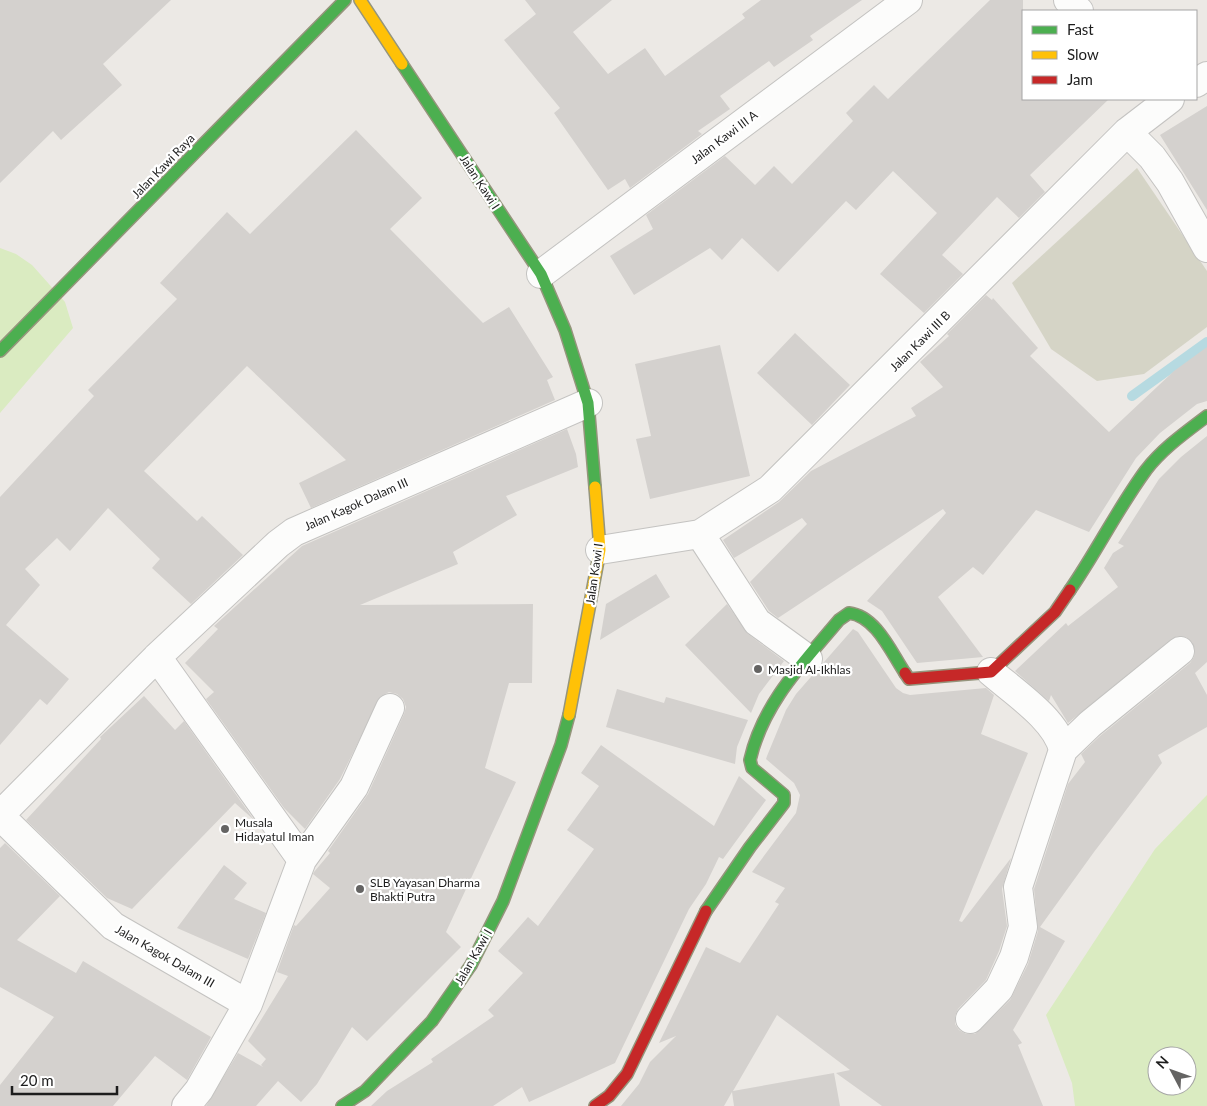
<svg xmlns="http://www.w3.org/2000/svg" width="1207" height="1106" font-family="Lato,sans-serif">
	<style>
		.construction { fill: #d5d4c6 }
		.grass { fill: #daebc1; fill-rule: evenodd }
		.lines { fill: none; stroke-linecap: round; stroke-linejoin: round }
		.stream { stroke: #b6dae1; stroke-width: 10 }
		.building { fill: #d4d1ce }
		.street-casing { stroke: #c4c3c1; stroke-width: 30 }
		.fast-casing { stroke: #95957c; stroke-width: 14 }
		.slow-casing { stroke: #95957c; stroke-width: 14 }
		.jam-casing { stroke: #95957c; stroke-width: 14 }
		.street { stroke: #fcfcfb; stroke-width: 28 }
		.fast { stroke: #4caf50; stroke-width: 11 }
		.slow { stroke: #ffc107; stroke-width: 11 }
		.jam { stroke: #c62828; stroke-width: 11 }
		.poi-dot { fill: #656463; stroke: #fff; stroke-width: 2 }
		.labels { text-anchor: middle; dominant-baseline: central; stroke-width: 4.5; stroke-linejoin: round; paint-order: stroke }
		.street-label { font-size: 12px; fill: #1d1d1d; stroke: #fff }
		.poi-label { font-size: 12px; fill: #1d1d1d; stroke: #fff; text-anchor: start }
	</style>
	<rect width="100%" height="100%" fill="#ece9e5"/>
	<path class="construction" d="M 1137,168 L 1207,271 L 1207,327 L 1144,374 L 1097,381 L 1051,349 L 1012,283 Z"/>
	<path class="grass" d="M 0,248 L 16,254 L 32,265 L 65,302 L 73,328 L 0,413 Z
		M 1207,795 L 1207,1106 L 1075,1106 L 1072,1083 L 1046,1015 L 1155,849 ZM 1157,1056 L 1187,1056 L 1187,1086 L 1157,1086 Z"/>
	<g class="lines">
		<path class="stream" d="M 1132,396 L 1207,342"/>
	</g>
	<path class="building" d="M 0,0 L 171,0 L 103,64 L 122,85 L 61,140 L 53,131 L 0,183 Z
		M 525,0 L 612,0 L 573,32 L 608,74 L 645,48 L 665,76 L 745,18 L 742,14 L 761,0 L 862,0 L 810,36 L 813,40 L 774,67 L 769,61 L 720,96 L 730,109 L 698,131 L 702,134 L 630,188 L 625,179 L 608,190 L 554,113 L 560,108 L 504,40 L 536,14 Z
		M 990,0 L 1023,0 L 1023,99 L 1109,99 L 1030,175 L 1045,192 L 1019,218 L 997,197 L 942,255 L 963,274 L 924,313 L 880,274 L 937,213 L 893,171 L 856,210 L 846,201 L 778,272 L 742,238 L 722,260 L 710,248 L 634,295 L 610,256 L 653,229 L 646,215 L 725,156 L 755,185 L 774,166 L 792,184 L 853,121 L 846,113 L 874,85 L 888,99 Z
		M 1207,106 L 1207,210 L 1160,135 Z
		M 356,130 L 422,198 L 390,229 L 483,323 L 509,307 L 553,377 L 547,380 L 555,400 L 311,508 L 299,483 L 346,460 L 247,366 L 144,471 L 197,521 L 202,516 L 243,555 L 191,604 L 152,568 L 160,559 L 108,508 L 70,551 L 57,538 L 25,569 L 40,585 L 6,625 L 69,679 L 47,705 L 40,699 L 0,745 L 0,497 L 94,396 L 88,390 L 177,299 L 160,283 L 227,212 L 250,234 Z
		M 986,295 L 992,300 L 993,298 L 1038,348 L 1030,356 L 1109,432 L 1174,371 L 1207,347 L 1207,401 L 1197,404 L 1160,433 L 1136,458 L 1089,532 L 1036,510 L 983,575 L 973,567 L 938,597 L 983,657 L 917,663 L 882,611 L 867,601 L 946,513 L 943,509 L 778,618 L 769,611 L 750,582 L 807,524 L 802,518 L 734,558 L 723,540 L 779,502 L 811,471 L 916,416 L 911,408 L 943,387 L 920,362 L 949,336 L 947,334 Z
		M 795,333 L 850,385 L 812,425 L 757,373 Z
		M 720,345 L 750,476 L 650,499 L 636,439 L 651,436 L 635,364 Z
		M 567,429 L 576,454 L 578,467 L 506,496 L 517,515 L 453,552 L 458,564 L 360,605 L 533,604 L 532,683 L 509,683 L 485,768 L 516,782 L 446,932 L 461,947 L 367,1041 L 352,1027 L 317,1084 L 301,1102 L 278,1081 L 256,1106 L 206,1106 L 238,1053 L 263,1067 L 261,1065 L 266,1059 L 248,1041 L 288,976 L 277,972 L 294,925 L 296,926 L 330,888 L 313,874 L 314,872 L 330,853 L 328,851 L 368,794 L 404,714 L 406,707 L 403,699 L 397,694 L 389,692 L 381,696 L 340,779 L 305,829 L 284,808 L 206,699 L 214,692 L 185,663 L 218,629 L 214,626 L 302,546 Z
		M 1207,436 L 1207,662 L 1195,673 L 1207,695 L 1207,727 L 1158,755 L 1162,763 L 1094,852 L 1040,927 L 1065,941 L 1013,1030 L 1022,1043 L 1018,1045 L 1043,1106 L 882,1106 L 836,1073 L 850,1070 L 777,1015 L 733,1091 L 834,1073 L 840,1106 L 734,1106 L 732,1092 L 724,1106 L 621,1106 L 639,1084 L 650,1062 L 676,1036 L 659,1043 L 706,947 L 740,963 L 779,904 L 775,902 L 785,888 L 752,872 L 796,813 L 800,795 L 794,783 L 766,759 L 767,756 L 786,710 L 796,694 L 853,629 L 858,632 L 896,688 L 903,693 L 910,695 L 986,688 L 994,695 L 981,734 L 1028,753 L 959,921 L 962,922 L 1011,858 L 1002,889 L 1007,926 L 999,951 L 986,980 L 958,1009 L 955,1016 L 955,1024 L 959,1030 L 966,1034 L 975,1034 L 1010,1000 L 1028,964 L 1038,931 L 1034,889 L 1068,784 L 1085,762 L 1081,754 L 1100,736 L 1190,663 L 1194,657 L 1195,649 L 1192,642 L 1186,637 L 1178,636 L 1171,639 L 1068,723 L 1051,695 L 1049,701 L 1015,671 L 1066,623 L 1068,626 L 1118,587 L 1104,568 L 1113,553 L 1124,546 L 1118,543 L 1120,540 L 1159,479 L 1181,457 Z
		M 656,574 L 670,597 L 600,640 L 606,604 Z
		M 727,604 L 748,634 L 784,661 L 759,694 L 751,713 L 685,645 Z
		M 617,689 L 664,703 L 666,697 L 748,720 L 737,747 L 735,764 L 606,727 Z
		M 144,696 L 175,730 L 184,721 L 254,820 L 235,803 L 132,909 L 107,898 L 26,820 L 101,739 L 100,737 Z
		M 601,745 L 714,826 L 739,776 L 766,800 L 723,859 L 719,857 L 706,884 L 689,909 L 615,1063 L 529,1102 L 522,1087 L 493,1106 L 371,1106 L 387,1091 L 433,1062 L 431,1059 L 494,1016 L 488,1010 L 523,973 L 498,951 L 528,917 L 538,926 L 594,849 L 567,830 L 599,786 L 581,773 Z
		M 5,843 L 60,896 L 17,940 L 76,973 L 83,961 L 211,1037 L 187,1080 L 155,1056 L 113,1106 L 0,1106 L 0,1085 L 54,1017 L 0,987 L 0,848 Z
		M 224,865 L 247,883 L 234,899 L 266,913 L 248,959 L 177,928 Z"/>
	<g class="lines">
		<defs>
			<path id="street" d="M 1068,0 L 1079,11
				M 1196,83 L 1207,76
				M 1127,132 L 1152,157 L 1170,182 L 1207,248
				M 541,274 L 908,0
				M 700,534 L 757,622 L 808,659
				M 600,550 L 700,534 L 770,489 L 1127,132 L 1170,99
				M 157,657 L 302,860
				M 1063,750 L 1090,724 L 1180,651
				M 0,815 L 157,657 L 278,544 L 294,532 L 588,403
				M 0,816 L 113,926 L 248,1004
				M 970,1019 L 999,989 L 1014,957 L 1023,927 L 1018,887 L 1063,750 C 1057,720 1014,692 991,672
				M 186,1106 L 199,1090 L 248,1004 L 302,860 L 354,787 L 390,708"/>
			<path id="fast" d="M 402,64 L 541,274 L 565,330 L 588,403 L 595,487
				M 0,351 L 345,0
				M 1070,590 C 1097,551 1118,508 1146,470 C 1163,448 1186,432 1207,416
				M 706,911 L 750,847 L 784,803 L 784,795 L 752,768 L 750,760 C 763,703 803,663 839,620 L 849,613 C 876,616 891,652 905,673
				M 342,1106 L 365,1091 L 432,1021 L 471,965 L 503,901 L 561,745 L 569,715"/>
			<path id="slow" d="M 360,0 L 402,64
				M 569,715 L 600,550 L 595,487"/>
			<path id="jam" d="M 905,673 L 909,679 L 991,672 L 1055,612 L 1070,590
				M 595,1106 L 609,1096 L 627,1074 L 706,911"/>
		</defs>
		<use href="#street" class="street-casing"/>
		<use href="#fast" class="fast-casing"/>
		<use href="#slow" class="slow-casing"/>
		<use href="#jam" class="jam-casing"/>
		<use href="#street" class="street"/>
		<use href="#fast" class="fast"/>
		<use href="#slow" class="slow"/>
		<use href="#jam" class="jam"/>
	</g>
	<g class="poi-dot">
		<circle cx="758" cy="669" r="5"/>
		<circle cx="225" cy="829" r="5"/>
		<circle cx="360" cy="889" r="5"/>
	</g>
	<g class="labels">
		<g class="street-label">
			<text transform="translate(724 137) rotate(-37)">Jalan Kawi III A</text>
			<text transform="translate(163 166) rotate(-46)">Jalan Kawi Raya</text>
			<text transform="translate(480 182) rotate(57)">Jalan Kawi I</text>
			<text transform="translate(920 341) rotate(-45)">Jalan Kawi III B</text>
			<text transform="translate(356 504) rotate(-24)">Jalan Kagok Dalam III</text>
			<text transform="translate(594 574) rotate(-82)">Jalan Kawi I</text>
			<text transform="translate(165 956) rotate(30)">Jalan Kagok Dalam III</text>
			<text transform="translate(473 957) rotate(-60)">Jalan Kawi I</text>
		</g>
		<g class="poi-label">
			<text x="768" y="669">Masjid Al-Ikhlas</text>
			<text x="235" y="822">Musala<tspan x="235" dy="14">Hidayatul Iman</tspan></text>
			<text x="370" y="882">SLB Yayasan Dharma<tspan x="370" dy="14">Bhakti Putra</tspan></text>
		</g>
	</g>
	<rect x="1022" y="10" width="175" height="90" fill="#ffffff" stroke="#a5a5a5"/>
	<rect x="1032" y="26" width="25" height="8" fill="#4caf50" stroke="#a5a5a5"/>
	<text x="1067" y="35" font-size="15" fill="#1d1d1d">Fast</text>
	<rect x="1032" y="51" width="25" height="8" fill="#ffc107" stroke="#a5a5a5"/>
	<text x="1067" y="60" font-size="15" fill="#1d1d1d">Slow</text>
	<rect x="1032" y="76" width="25" height="8" fill="#c62828" stroke="#a5a5a5"/>
	<text x="1067" y="85" font-size="15" fill="#1d1d1d">Jam</text>
	<g transform="translate(1172 1071) rotate(311)"><circle r="24" fill="#ffffff" stroke="#a5a5a5"/>
	<path d="M0-4L9 19L0 12L-9 19Z" fill="#656463"/>
	<text y="-8" font-size="14" font-weight="bold" text-anchor="middle" fill="#1d1d1d">N</text>
	</g>
	<path d="M12 1086v8h105v-8" fill="none" stroke="#1d1d1d" stroke-width="2.5"/>
	<text x="20" y="1086" font-size="15" fill="#1d1d1d" stroke="#ffffff" stroke-width="4" paint-order="stroke">20 m</text>
</svg>
